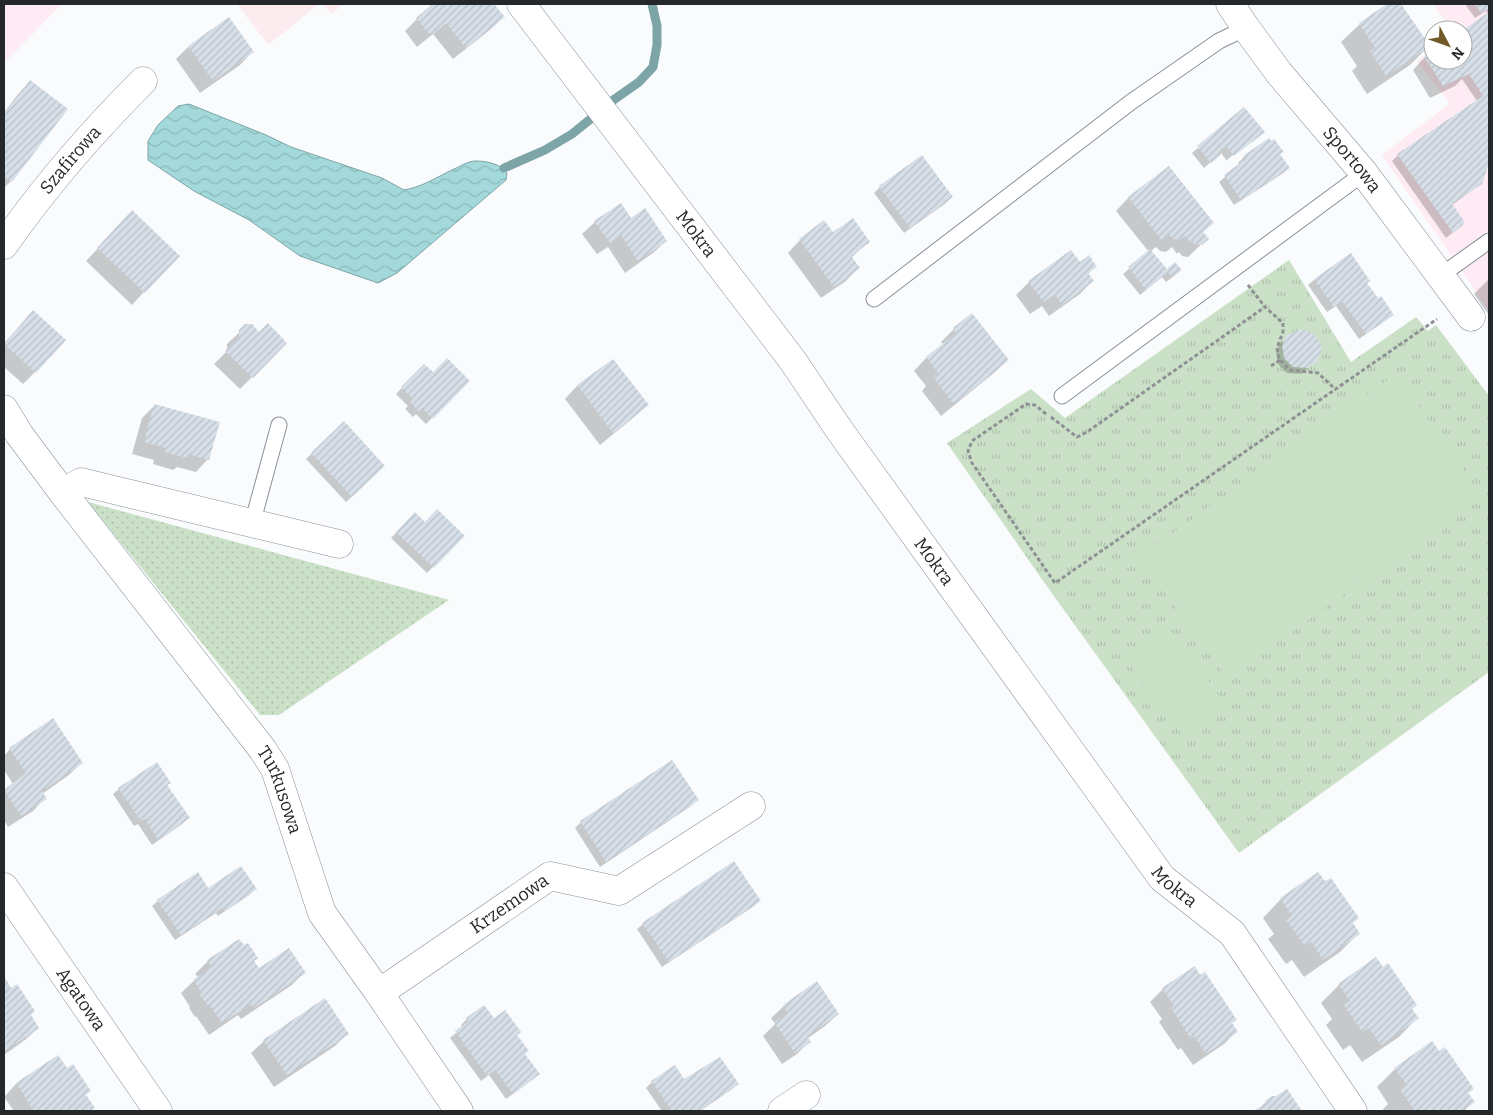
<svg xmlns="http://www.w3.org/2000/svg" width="1493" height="1115" font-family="Bitter,serif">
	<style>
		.commercial { fill: #fcecf0 }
		.industrial { fill: #ffebf3 }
		.grass { fill: url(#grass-dots) }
		.park { fill: url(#park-tufts) }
		.pitch { fill: #cae1c7 }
		.water { fill: url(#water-waves); stroke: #7da4a6 }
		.shadow { fill: #0003 }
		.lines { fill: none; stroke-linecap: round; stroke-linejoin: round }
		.stream { stroke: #7da4a6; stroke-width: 9 }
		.building { fill: url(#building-hatch) }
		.service-casing { stroke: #89919a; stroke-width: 17 }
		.minor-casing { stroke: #89919a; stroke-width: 29 }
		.path { stroke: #8f9194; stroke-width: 3; stroke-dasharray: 4 2.5; stroke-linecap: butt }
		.service { stroke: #fff; stroke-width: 15 }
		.minor { stroke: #fff; stroke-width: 28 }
		.labels { text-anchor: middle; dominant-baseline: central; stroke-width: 5; stroke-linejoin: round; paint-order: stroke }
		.street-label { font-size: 18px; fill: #25282b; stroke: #fff }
	</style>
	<defs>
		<pattern id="grass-dots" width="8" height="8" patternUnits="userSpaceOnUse" patternTransform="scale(1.25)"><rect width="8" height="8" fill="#cae1c7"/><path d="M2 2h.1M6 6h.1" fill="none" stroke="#adc1ab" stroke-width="1.8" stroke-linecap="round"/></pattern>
		<pattern id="park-tufts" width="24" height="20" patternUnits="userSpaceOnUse" patternTransform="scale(1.25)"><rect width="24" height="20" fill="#cae1c7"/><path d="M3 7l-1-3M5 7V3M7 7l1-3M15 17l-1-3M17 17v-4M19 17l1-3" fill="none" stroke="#adc1ab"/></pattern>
		<pattern id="water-waves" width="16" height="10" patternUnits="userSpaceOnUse" patternTransform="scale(1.25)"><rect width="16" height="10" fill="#a3d9da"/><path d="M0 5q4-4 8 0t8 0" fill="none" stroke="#8cbabb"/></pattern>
		<pattern id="building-hatch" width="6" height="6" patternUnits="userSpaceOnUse" patternTransform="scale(1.25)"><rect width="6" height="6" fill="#d6dfe8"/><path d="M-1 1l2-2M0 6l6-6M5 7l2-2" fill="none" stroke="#b8bfc7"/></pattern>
	</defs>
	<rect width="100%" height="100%" fill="#f9fbfd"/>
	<path class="commercial" d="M 237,4 L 319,4 L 268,45 Z
		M 323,4 L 344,4 L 331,14 Z"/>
	<path class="industrial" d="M 4,4 L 62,4 L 4,63 Z
		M 1433,4 L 1489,4 L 1489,311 L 1382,155 L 1450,104 L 1417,61 L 1433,47 L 1433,60 L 1463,60 L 1463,30 L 1451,30 Z"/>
	<path class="grass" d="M 88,502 L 449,600 L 279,715 L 260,715 Z"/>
	<path class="park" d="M 1289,260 L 1351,362 L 1416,317 L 1428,331 L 1436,325 L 1489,396 L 1489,672 L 1239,853 L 1046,585 L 947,443 L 1031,389 L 1065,418 Z"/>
	<path class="pitch" d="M 1396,374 L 1482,496 L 1227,678 L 1140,556 Z
		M 1166,624 L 1222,700 L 1180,732 L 1123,656 Z"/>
	<path class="water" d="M 189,104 L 266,135 L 291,147 L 382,178 L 404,190 C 422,187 437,177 454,169 C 461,166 468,161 476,161 C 487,161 501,164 507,173 L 506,180 L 397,273 L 378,283 L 300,256 L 249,220 L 194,191 L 148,160 L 148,141 L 158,125 L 178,106 Z"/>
	<path class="shadow" d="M 432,4 L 493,4 L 503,17 L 491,29 L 453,59 L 433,34 L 417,47 L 405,31 Z
		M 1389,4 L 1400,4 L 1429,46 L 1410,65 L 1367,94 L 1352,71 L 1357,66 L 1341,42 L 1360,24 Z
		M 1465,4 L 1489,4 L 1489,163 L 1488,162 L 1481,183 L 1474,189 L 1452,205 L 1462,225 L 1446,238 L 1392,161 L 1398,155 L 1477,101 L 1462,79 L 1455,86 L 1430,98 L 1413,70 L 1425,57 L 1433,52 L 1433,60 L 1463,60 L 1463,31 L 1488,14 L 1486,11 L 1475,18 Z
		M 228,18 L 252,52 L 240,65 L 200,93 L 176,59 L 188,47 Z
		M 30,82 L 66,110 L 11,181 L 4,188 L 4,113 L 18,94 Z
		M 1244,109 L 1258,135 L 1228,159 L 1227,161 L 1221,153 L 1204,168 L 1192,153 Z
		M 1279,155 L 1288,168 L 1282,174 L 1234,205 L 1219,182 L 1240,165 L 1238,163 L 1244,157 Z
		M 1168,167 L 1212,223 L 1202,233 L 1207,239 L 1188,257 L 1182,256 L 1179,252 L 1177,254 L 1172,247 L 1166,252 L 1160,251 L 1156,247 L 1151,251 L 1166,270 L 1174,276 L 1166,282 L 1162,277 L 1140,295 L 1123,274 L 1149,252 L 1116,211 L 1128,198 Z
		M 880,187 L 951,197 L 946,203 L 904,233 L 874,193 Z
		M 595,222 L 666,241 L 653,253 L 625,273 L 608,247 L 597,254 L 582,234 Z
		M 120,225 L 144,292 L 132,305 L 86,261 Z
		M 833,234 L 868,242 L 851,258 L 858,268 L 846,281 L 821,298 L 788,253 L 800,240 Z
		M 1071,252 L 1079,264 L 1095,267 L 1087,275 L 1092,281 L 1080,294 L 1049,316 L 1042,306 L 1030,314 L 1016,295 L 1029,282 Z
		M 1350,255 L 1386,320 L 1359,339 L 1336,306 L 1327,312 L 1308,285 L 1314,280 Z
		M 1489,279 L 1489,315 L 1474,294 Z
		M 33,312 L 35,372 L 23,384 L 4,367 L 4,343 Z
		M 972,315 L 1008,360 L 995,372 L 941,416 L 922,391 L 926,386 L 914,371 L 926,358 L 944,345 L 941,342 L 954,329 Z
		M 246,326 L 259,333 L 286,343 L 240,389 L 214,364 L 227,351 L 227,344 Z
		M 1287,337 L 1317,360 L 1301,374 L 1287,373 L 1278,364 L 1276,352 L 1280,344 Z
		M 613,360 L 647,404 L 634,417 L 600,445 L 565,399 L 577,386 Z
		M 424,365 L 433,374 L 468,381 L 426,424 L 416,414 L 413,417 L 405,409 L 408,406 L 396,394 Z
		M 155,405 L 208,459 L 196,472 L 177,467 L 173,470 L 153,464 L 154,460 L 132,454 L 142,418 Z
		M 344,423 L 384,466 L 346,502 L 306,459 Z
		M 415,514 L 425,524 L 463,536 L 427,573 L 391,538 Z
		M 10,749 L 81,763 L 69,775 L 42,794 L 45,798 L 33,811 L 8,827 L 4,820 L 4,790 L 13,784 L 4,770 L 4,756 Z
		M 672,762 L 697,800 L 691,806 L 600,867 L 575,828 L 581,822 Z
		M 169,783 L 166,786 L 188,818 L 182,824 L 152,845 L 138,824 L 134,826 L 113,794 L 119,789 Z
		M 208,889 L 255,889 L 249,895 L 218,916 L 216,913 L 175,940 L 152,906 L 158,901 Z
		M 1281,899 L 1352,923 L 1359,933 L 1340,952 L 1304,977 L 1292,960 L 1286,964 L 1268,939 L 1274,934 L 1263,918 Z
		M 760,900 L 754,906 L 662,967 L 637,929 L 643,924 Z
		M 239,941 L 259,970 L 304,972 L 292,985 L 241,1019 L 238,1015 L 209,1035 L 196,1016 L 195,1017 L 189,1008 L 190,1007 L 181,993 L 198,977 L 195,974 L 208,961 Z
		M 4,979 L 38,1028 L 25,1040 L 4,1055 Z
		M 1339,985 L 1411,1010 L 1417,1018 L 1399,1037 L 1362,1062 L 1350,1045 L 1343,1050 L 1326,1025 L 1332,1019 L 1321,1003 Z
		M 1163,989 L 1231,1024 L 1236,1032 L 1224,1044 L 1193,1065 L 1181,1048 L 1178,1050 L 1159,1022 L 1162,1019 L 1150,1002 Z
		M 784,1006 L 838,1014 L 825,1026 L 807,1039 L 809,1042 L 797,1054 L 782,1064 L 763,1036 L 775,1024 L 771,1018 Z
		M 467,1019 L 516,1035 L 524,1054 L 538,1074 L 532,1080 L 506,1099 L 489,1075 L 481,1081 L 450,1038 L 463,1027 L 461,1025 Z
		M 347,1034 L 335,1046 L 274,1087 L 251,1053 L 264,1041 Z
		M 58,1056 L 94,1108 L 90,1111 L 14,1111 L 4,1097 L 16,1084 Z
		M 1395,1069 L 1467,1093 L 1473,1102 L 1464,1111 L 1384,1111 L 1383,1109 L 1388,1104 L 1377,1087 Z
		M 652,1082 L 737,1084 L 731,1090 L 700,1111 L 662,1111 L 646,1088 Z
		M 1287,1090 L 1301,1111 L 1256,1111 L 1267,1101 L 1276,1098 Z"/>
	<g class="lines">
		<path class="stream" d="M 612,101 L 639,82 L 653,67 L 657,45 L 657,26 L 652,4
			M 504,168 L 545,150 L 572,134 L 593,117"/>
	</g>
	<path class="building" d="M 430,4 L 494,4 L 505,17 L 466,48 L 446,23 L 431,36 L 416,18 L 432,5 Z
		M 1387,4 L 1401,4 L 1430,46 L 1386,76 L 1370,51 L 1375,48 L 1359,23 Z
		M 1475,4 L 1489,4 L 1489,8 L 1481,13 Z
		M 1489,12 L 1489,163 L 1482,184 L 1452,204 L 1464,221 L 1463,225 L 1453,233 L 1397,154 L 1483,96 L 1469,74 L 1443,86 L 1424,56 L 1433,51 L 1433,60 L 1463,60 L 1463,30 Z
		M 229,17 L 254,52 L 213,81 L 188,46 Z
		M 30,80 L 68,109 L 12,182 L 4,176 L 4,114 Z
		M 1244,107 L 1265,132 L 1234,156 L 1226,146 L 1219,151 L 1221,155 L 1211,163 L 1197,146 Z
		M 1269,138 L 1271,141 L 1274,139 L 1284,152 L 1280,154 L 1290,168 L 1241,200 L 1224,175 L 1246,159 L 1243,156 Z
		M 922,155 L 953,197 L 910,228 L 879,186 Z
		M 1169,166 L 1214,223 L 1203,232 L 1209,239 L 1202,245 L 1194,244 L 1192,240 L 1190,242 L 1185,236 L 1179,240 L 1173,239 L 1169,235 L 1162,241 L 1128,197 Z
		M 621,203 L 631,218 L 645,208 L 667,241 L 638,261 L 621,235 L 610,243 L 594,221 Z
		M 132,210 L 180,256 L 145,293 L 97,248 Z
		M 853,218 L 870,242 L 851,256 L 860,268 L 834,287 L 799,239 L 824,220 L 833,232 Z
		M 1150,249 L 1167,269 L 1175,262 L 1182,270 L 1173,277 L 1168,272 L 1146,290 L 1128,267 Z
		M 1071,250 L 1080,262 L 1089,255 L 1097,267 L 1088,273 L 1094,281 L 1062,305 L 1055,295 L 1043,302 L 1028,281 Z
		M 1351,253 L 1370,281 L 1367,283 L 1378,298 L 1381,296 L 1394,315 L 1366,334 L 1342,301 L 1334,307 L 1314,279 Z
		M 33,310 L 66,340 L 36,373 L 4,344 Z
		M 972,313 L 1009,360 L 954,404 L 933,377 L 938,373 L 926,357 L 956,333 L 953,328 Z
		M 268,323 L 287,343 L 253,378 L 225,351 L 239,337 L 239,330 L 245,324 L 252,324 L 259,332 Z
		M 1300,329 L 1313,333 L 1322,345 L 1318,361 L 1308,368 L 1293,367 L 1284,358 L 1282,345 L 1286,336 Z
		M 447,358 L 470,381 L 433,419 L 422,408 L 419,412 L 410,402 L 413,399 L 401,387 L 424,364 L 433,372 Z
		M 613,359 L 649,405 L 613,433 L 577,385 Z
		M 154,404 L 220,422 L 209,460 L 188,454 L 187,458 L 165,452 L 166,448 L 144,442 Z
		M 344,421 L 385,466 L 352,497 L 311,453 Z
		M 437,509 L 465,536 L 434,568 L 396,532 L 415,512 L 425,522 Z
		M 53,718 L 83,763 L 42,791 L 47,799 L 21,816 L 4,790 L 26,773 L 9,748 Z
		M 672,760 L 699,800 L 606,862 L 580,821 Z
		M 157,762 L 171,783 L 167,785 L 190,818 L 158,840 L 145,819 L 141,821 L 118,788 Z
		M 734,861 L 761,901 L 669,962 L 642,923 Z
		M 241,866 L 257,889 L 225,911 L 222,908 L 181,935 L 157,900 L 198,872 L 208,888 Z
		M 1318,872 L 1325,881 L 1331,878 L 1359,918 L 1353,923 L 1360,934 L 1323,960 L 1311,942 L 1305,946 L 1286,920 L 1292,916 L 1280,898 Z
		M 239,939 L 244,945 L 248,943 L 258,958 L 254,961 L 259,968 L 289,948 L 306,973 L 254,1008 L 251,1004 L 222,1023 L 209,1004 L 208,1006 L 200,995 L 202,993 L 193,980 L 212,967 L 207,960 Z
		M 1376,957 L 1383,967 L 1388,963 L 1417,1005 L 1412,1009 L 1419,1018 L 1381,1045 L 1369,1028 L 1362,1032 L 1344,1005 L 1350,1001 L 1338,984 Z
		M 1195,966 L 1200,975 L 1205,972 L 1237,1020 L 1232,1023 L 1238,1032 L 1206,1054 L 1194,1036 L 1191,1039 L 1171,1008 L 1174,1006 L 1162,988 Z
		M 4,976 L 11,988 L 17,984 L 35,1011 L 31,1015 L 39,1028 L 4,1052 Z
		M 817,981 L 839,1014 L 807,1036 L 811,1042 L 795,1053 L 774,1022 L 788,1013 L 783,1005 Z
		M 325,998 L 349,1034 L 287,1075 L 263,1040 Z
		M 484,1005 L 494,1018 L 505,1010 L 521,1032 L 517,1035 L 529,1051 L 525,1054 L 540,1074 L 513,1094 L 495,1070 L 487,1076 L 455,1031 L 469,1021 L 466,1018 Z
		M 1432,1041 L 1439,1051 L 1445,1047 L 1474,1089 L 1468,1093 L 1475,1102 L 1462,1111 L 1415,1111 L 1400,1090 L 1407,1085 L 1394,1068 Z
		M 58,1055 L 67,1068 L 73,1064 L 91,1091 L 86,1095 L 95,1108 L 90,1111 L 34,1111 L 16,1083 Z
		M 720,1057 L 739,1084 L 699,1111 L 672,1111 L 651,1081 L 675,1065 L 684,1079 Z
		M 1287,1089 L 1302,1111 L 1253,1111 L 1265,1104 L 1266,1100 L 1272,1096 L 1276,1096 Z"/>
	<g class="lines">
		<defs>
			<path id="service" d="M 1440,276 L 1489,241
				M 874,299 L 1131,102 L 1219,41 L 1246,28
				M 1062,396 L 1364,173
				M 252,524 L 279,425"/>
			<g id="minor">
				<path id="s1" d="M 521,4 L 793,361 L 840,431 L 1162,878 L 1232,933 L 1353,1111"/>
				<path id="s2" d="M 1230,4 L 1246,28 L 1279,73 L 1364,173 L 1471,317"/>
				<path id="s3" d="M 4,245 C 45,186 92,132 143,81"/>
				<path id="s4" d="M 4,409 L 19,434 L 63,493 L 263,750 L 275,769 L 322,913 L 379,993 L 459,1111"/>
				<path d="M 63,493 L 81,482 L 339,544"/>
				<path id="s5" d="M 4,887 L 158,1111"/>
				<path id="s6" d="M 379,993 L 550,876 L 619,891 L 751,806"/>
				<path d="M 782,1111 L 806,1095"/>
			</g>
		</defs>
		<use href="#service" class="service-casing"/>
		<use href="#minor" class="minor-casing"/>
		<path class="path" d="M 1248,285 L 1265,307 L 1283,323 L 1283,332 L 1277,348 L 1279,359 L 1290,370 L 1318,373 L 1336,390
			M 1271,366 L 1280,360
			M 1046,414 L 1035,405 L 1026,404 L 972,441 L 968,451 L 972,463 L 1055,583 L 1437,319
			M 1051,417 L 1077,437 L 1087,432 L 1265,307"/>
		<use href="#service" class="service"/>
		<use href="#minor" class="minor"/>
	</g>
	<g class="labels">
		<g class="street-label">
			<text stroke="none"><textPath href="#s3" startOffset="108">Szafirowa</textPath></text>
			<text stroke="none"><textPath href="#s2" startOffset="198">Sportowa</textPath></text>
			<text stroke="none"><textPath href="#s1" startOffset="289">Mokra</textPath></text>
			<text stroke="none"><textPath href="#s1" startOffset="694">Mokra</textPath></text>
			<text stroke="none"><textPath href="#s4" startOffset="472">Turkusowa</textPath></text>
			<text stroke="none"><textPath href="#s1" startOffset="1099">Mokra</textPath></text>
			<text stroke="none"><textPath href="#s6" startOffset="158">Krzemowa</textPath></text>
			<text stroke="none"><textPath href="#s5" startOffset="136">Agatowa</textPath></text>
		</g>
	</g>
	<rect width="1493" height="1115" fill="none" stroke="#25282b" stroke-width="10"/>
	<g transform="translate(1448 45) rotate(131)"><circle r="24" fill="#ffffff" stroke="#a8a9aa"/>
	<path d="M0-4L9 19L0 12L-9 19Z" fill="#715a2a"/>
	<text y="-8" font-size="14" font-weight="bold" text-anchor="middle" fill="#25282b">N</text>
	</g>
</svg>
